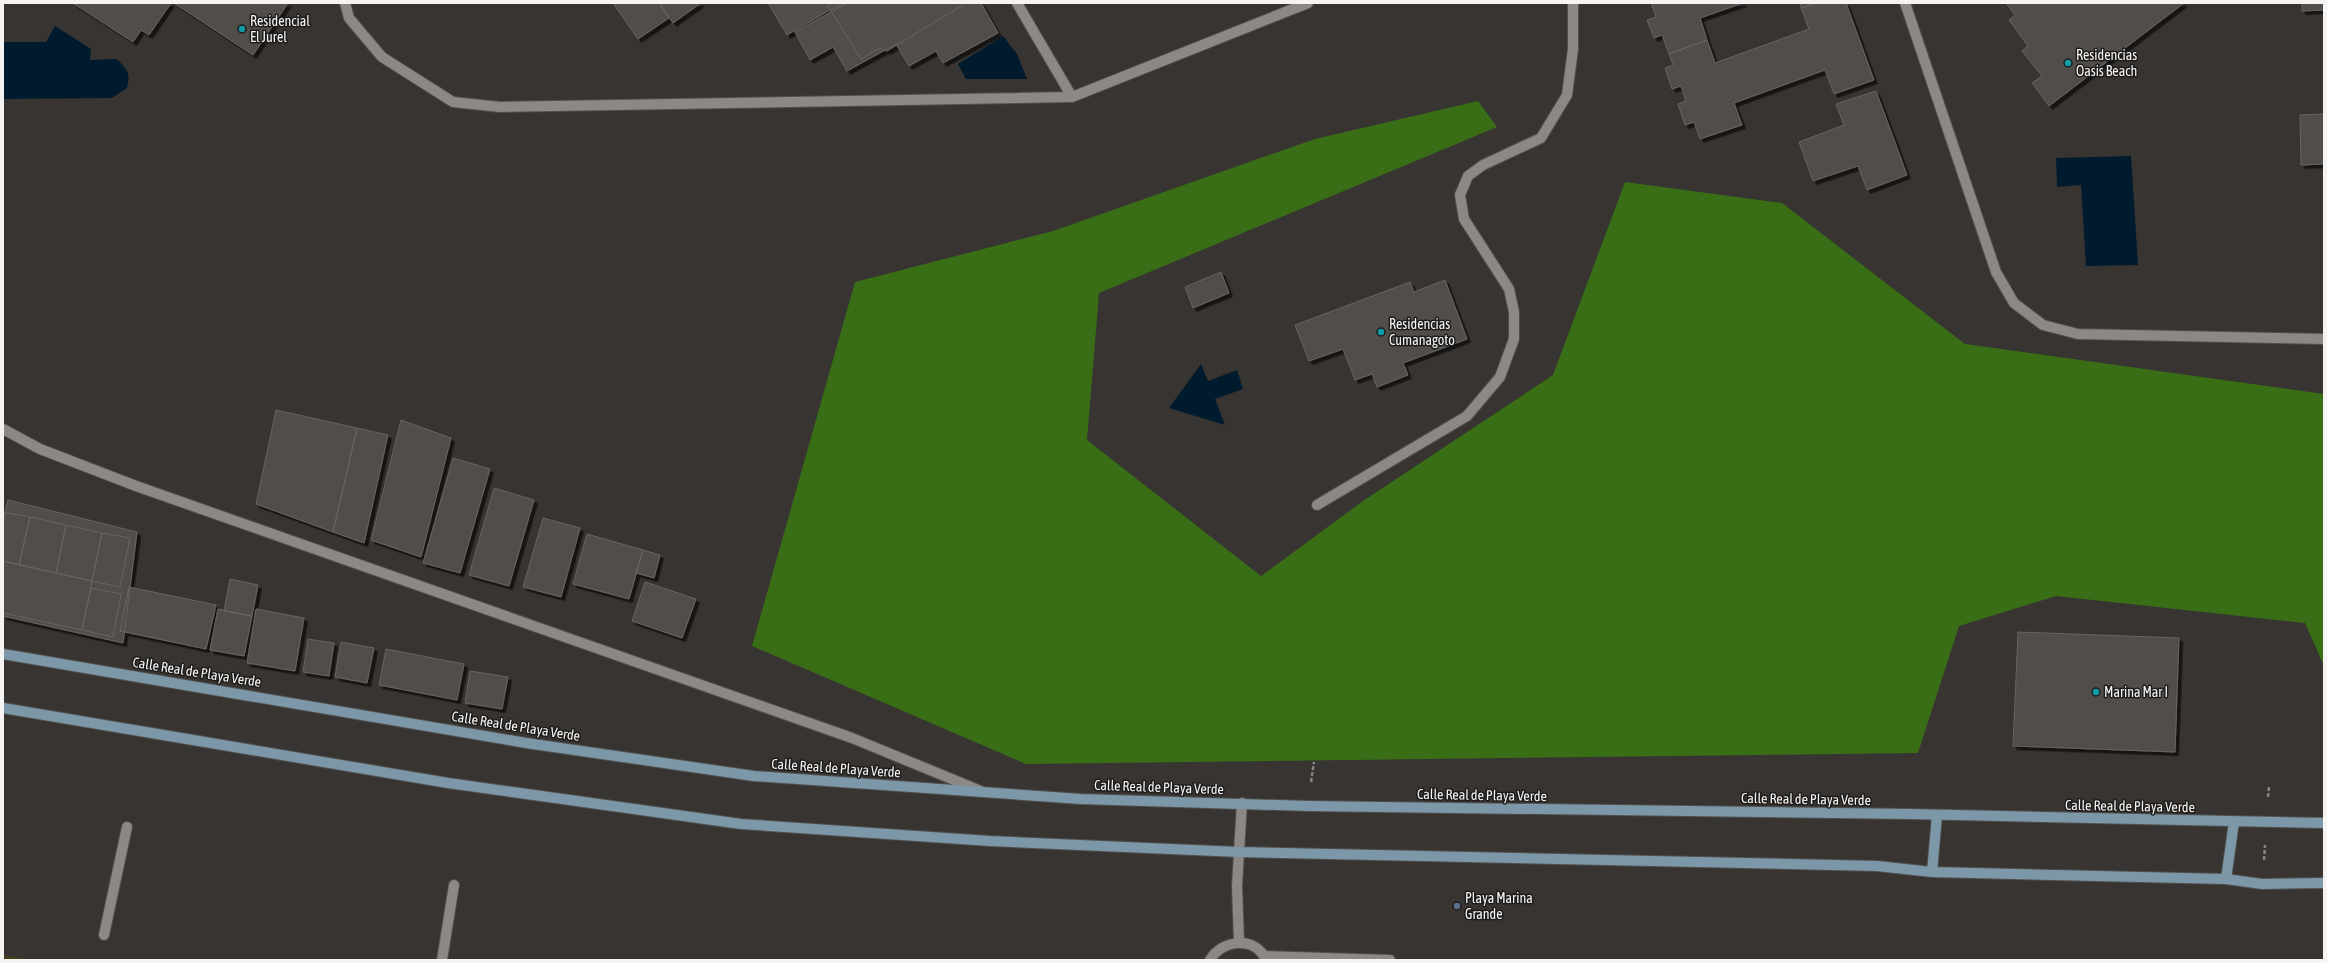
<svg xmlns="http://www.w3.org/2000/svg" width="2327" height="963" font-family="'Asap Condensed',sans-serif">
	<style>
		.forest { fill: #396e17 }
		.sand { fill: #453c1c }
		.water { fill: #001b2e }
		.building { fill: #514e4c; stroke: #676461; filter: url(#shadow) }
		.lines { fill: none; stroke-linecap: round; stroke-linejoin: round }
		.lane-casing { stroke: #52504e; stroke-width: 12 }
		.street-casing { stroke: #52504e; stroke-width: 12 }
		.secondary-casing { stroke: #52504e; stroke-width: 12 }
		.path { stroke: #878583; stroke-width: 2.5; stroke-dasharray: 4 2; stroke-linecap: butt }
		.lane { stroke: #8b8885; stroke-width: 10 }
		.street { stroke: #8b8885; stroke-width: 10 }
		.secondary { stroke: #7c97a8; stroke-width: 10 }
		.culture-dot { fill: #0f9aa8; stroke: #1d1c1b; stroke-width: 1.5 }
		.service-dot { fill: #5c6f8a; stroke: #1d1c1b; stroke-width: 1.5 }
		.labels { text-anchor: middle; dominant-baseline: central; stroke-width: 3; stroke-linejoin: round; paint-order: stroke }
		.poi-label { font-size: 14px; fill: #f5f4f2; stroke: #1d1c1b; text-anchor: start }
		.street-label { font-size: 14px; fill: #f5f4f2; stroke: #1d1c1b }
	</style>
	<defs>
		<filter id="shadow"><feDropShadow dx="3.5" dy="3.5" stdDeviation="0" flood-color="#0009"/></filter>
	</defs>
	<rect width="100%" height="100%" fill="#373432"/>
	<path class="forest" d="M 1478,101 L 1497,127 L 1099,293 L 1087,440 L 1261,576 L 1363,501 L 1553,375 L 1625,182 L 1782,203 L 1965,344 L 2324,394 L 2324,666 L 2305,623 L 2056,596 L 1959,626 L 1918,753 L 1026,764 L 752,646 L 855,282 L 1053,231 L 1315,139 Z"/>
	<path class="sand" d="M 3,955 L 32,960 L 3,960 Z"/>
	<path class="water" d="M 55,26 L 91,49 L 90,60 L 116,59 C 127,68 131,73 127,88 L 112,98 L 3,99 L 3,42 L 46,42 Z
		M 1003,36 L 1017,54 L 1027,79 L 966,79 L 958,64 Z
		M 2131,156 L 2138,265 L 2086,266 L 2081,185 L 2057,187 L 2056,158 Z
		M 1201,364 L 1208,381 L 1237,370 L 1243,389 L 1215,399 L 1225,425 L 1169,408 Z"/>
	<path class="building" d="M 73,3 L 171,3 L 149,35 L 141,30 L 133,42 Z
		M 174,3 L 288,3 L 253,55 Z
		M 613,3 L 659,3 L 669,18 L 638,39 Z
		M 659,3 L 701,3 L 673,23 Z
		M 768,3 L 842,3 L 787,35 Z
		M 834,3 L 966,3 L 887,51 L 880,48 L 861,59 L 828,6 Z
		M 847,3 L 981,3 L 998,33 L 943,63 L 936,51 L 909,66 L 896,44 L 847,71 L 833,47 L 810,60 L 795,32 Z
		M 1651,3 L 1743,3 L 1700,18 L 1707,40 L 1669,54 L 1662,35 L 1654,38 L 1647,20 L 1656,17 Z
		M 1800,3 L 1816,3 L 1801,8 Z
		M 1816,3 L 1846,3 L 1874,80 L 1834,94 L 1825,70 L 1734,103 L 1742,125 L 1700,139 L 1694,122 L 1685,125 L 1678,104 L 1686,101 L 1681,86 L 1672,89 L 1665,68 L 1673,65 L 1669,54 L 1707,40 L 1715,63 L 1809,29 L 1801,8 Z
		M 2006,3 L 2184,3 L 2049,106 L 2032,83 L 2042,76 L 2022,51 L 2028,46 L 2009,20 L 2015,15 Z
		M 2302,3 L 2324,3 L 2324,10 L 2302,11 Z
		M 1876,91 L 1907,175 L 1867,190 L 1858,166 L 1813,181 L 1799,142 L 1844,125 L 1836,104 Z
		M 2324,114 L 2324,164 L 2301,165 L 2300,115 Z
		M 1221,272 L 1229,293 L 1193,308 L 1185,287 Z
		M 1445,280 L 1467,339 L 1403,363 L 1408,375 L 1377,387 L 1372,374 L 1355,380 L 1343,349 L 1309,361 L 1295,325 L 1410,282 L 1414,292 Z
		M 276,410 L 357,428 L 333,532 L 256,504 Z
		M 401,420 L 451,438 L 421,557 L 371,540 Z
		M 357,428 L 388,435 L 364,543 L 333,532 Z
		M 453,458 L 490,469 L 460,573 L 423,563 Z
		M 494,488 L 534,500 L 509,586 L 469,575 Z
		M 8,500 L 137,532 L 123,643 L 3,616 L 3,521 Z
		M 3,512 L 30,517 L 19,565 L 3,561 Z
		M 30,517 L 66,525 L 56,573 L 19,565 Z
		M 543,518 L 580,528 L 561,597 L 523,587 Z
		M 66,525 L 102,533 L 92,581 L 56,573 Z
		M 102,533 L 130,538 L 120,587 L 92,581 Z
		M 587,534 L 643,550 L 629,599 L 573,584 Z
		M 643,550 L 660,555 L 654,578 L 636,573 Z
		M 3,561 L 92,581 L 82,630 L 3,613 Z
		M 230,579 L 258,585 L 252,616 L 224,611 Z
		M 645,582 L 696,599 L 682,638 L 632,621 Z
		M 129,587 L 216,605 L 206,649 L 120,631 Z
		M 91,588 L 121,594 L 113,637 L 82,630 Z
		M 218,609 L 252,616 L 244,656 L 210,650 Z
		M 256,609 L 304,618 L 295,671 L 247,663 Z
		M 2018,632 L 2179,638 L 2175,752 L 2013,746 Z
		M 308,639 L 334,643 L 329,676 L 303,672 Z
		M 341,642 L 374,648 L 367,683 L 335,677 Z
		M 386,649 L 464,664 L 457,700 L 379,685 Z
		M 470,671 L 508,677 L 502,709 L 465,703 Z"/>
	<g class="lines">
		<defs>
			<path id="lane" d="M 3,429 L 40,449 L 136,486 L 852,738 L 981,791
				M 1317,505 L 1467,416 L 1500,377 L 1514,339 L 1514,312 L 1509,289 L 1464,219 L 1460,195 L 1468,176 L 1483,165 L 1541,138 L 1567,95 L 1573,49 L 1573,3
				M 1239,852 L 1237,886 L 1239,942
				M 104,935 L 127,827
				M 1264,956 L 1390,960
				M 442,960 L 454,885
				M 1210,960 C 1222,939 1256,936 1266,960"/>
			<path id="street" d="M 345,3 L 349,18 L 382,57 L 453,102 L 500,107 L 1072,97 L 1308,3
				M 1017,3 L 1072,97
				M 1905,3 L 1996,272 L 2014,303 L 2043,325 L 2078,334 L 2324,339
				M 1239,852 L 1242,803"/>
			<path id="secondary" d="M 3,654 L 526,743 L 754,776 L 1081,799 L 1308,806 L 1910,814 L 2324,823
				M 3,708 L 448,783 L 741,824 L 990,841 L 1239,852 L 1877,866 L 1932,872 L 2226,879 L 2262,884 L 2324,883
				M 1932,872 L 1937,815
				M 2226,879 L 2234,822"/>
		</defs>
		<use href="#lane" class="lane-casing"/>
		<use href="#street" class="street-casing"/>
		<use href="#secondary" class="secondary-casing"/>
		<path class="path" d="M 1311,782 L 1314,762
			M 2268,797 L 2269,787
			M 2264,860 L 2265,845"/>
		<use href="#lane" class="lane"/>
		<use href="#street" class="street"/>
		<use href="#secondary" class="secondary"/>
	</g>
	<g class="culture-dot">
		<circle cx="242" cy="29" r="4"/>
		<circle cx="2068" cy="63" r="4"/>
		<circle cx="1381" cy="332" r="4"/>
		<circle cx="2096" cy="692" r="4"/>
	</g>
	<circle class="service-dot" cx="1457" cy="906" r="4"/>
	<g class="labels">
		<g class="poi-label">
			<text x="250" y="21">Residencial<tspan x="250" dy="16">El Jurel</tspan></text>
			<text x="2076" y="55">Residencias<tspan x="2076" dy="16">Oasis Beach</tspan></text>
			<text x="1389" y="324">Residencias<tspan x="1389" dy="16">Cumanagoto</tspan></text>
			<text x="2104" y="692">Marina Mar I</text>
			<text x="1465" y="898">Playa Marina<tspan x="1465" dy="16">Grande</tspan></text>
		</g>
		<g class="street-label">
			<text transform="translate(197 672) rotate(9)">Calle Real de Playa Verde</text>
			<text transform="translate(516 726) rotate(9)">Calle Real de Playa Verde</text>
			<text transform="translate(836 768) rotate(4)">Calle Real de Playa Verde</text>
			<text transform="translate(1159 787) rotate(2)">Calle Real de Playa Verde</text>
			<text transform="translate(1482 795) rotate(1)">Calle Real de Playa Verde</text>
			<text transform="translate(1806 799) rotate(1)">Calle Real de Playa Verde</text>
			<text transform="translate(2130 806) rotate(1)">Calle Real de Playa Verde</text>
		</g>
	</g>
	<rect width="2327" height="963" fill="none" stroke="#f5f4f2" stroke-width="8"/>
</svg>
